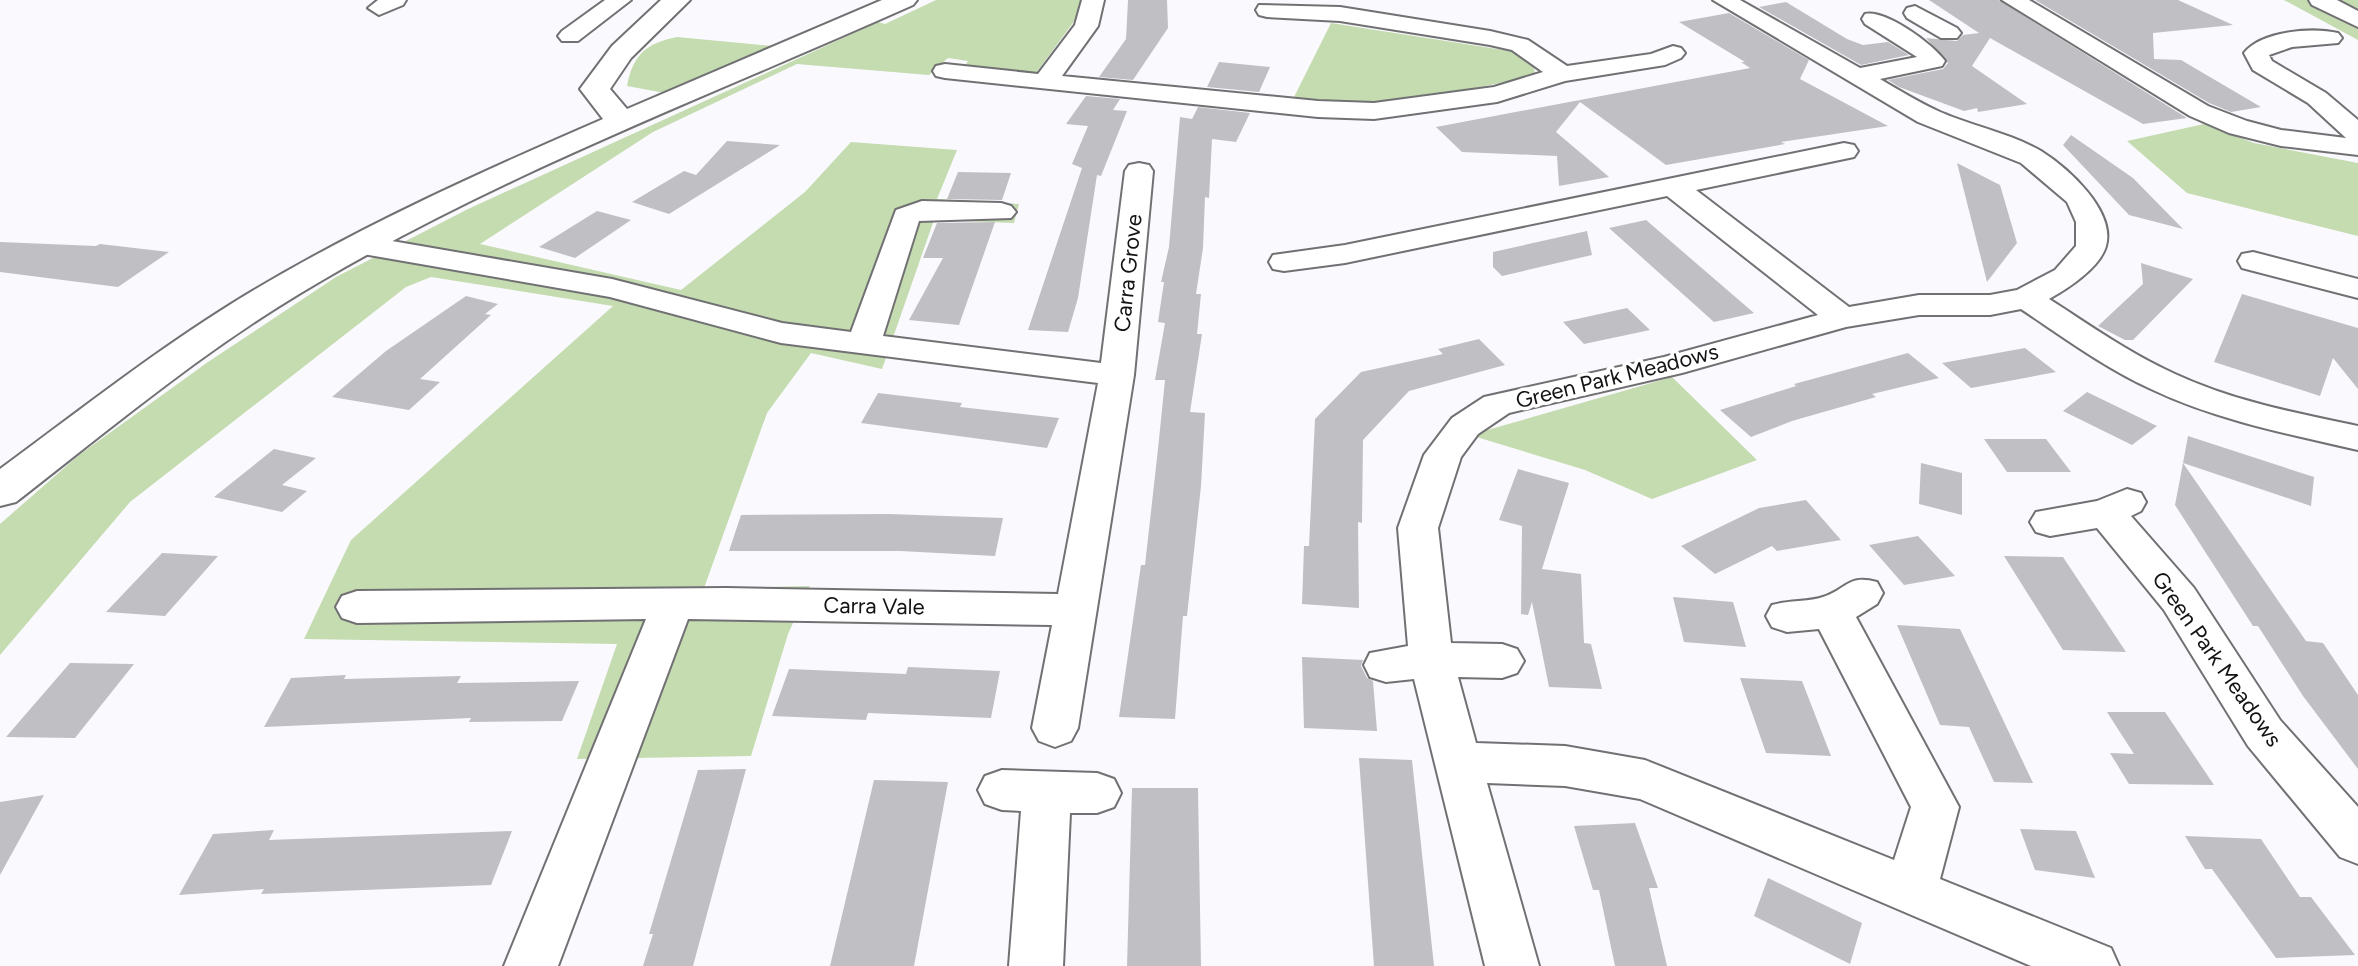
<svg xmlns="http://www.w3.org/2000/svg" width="2358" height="966" font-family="Figtree,sans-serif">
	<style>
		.green { fill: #c5dbb0 }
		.building { fill: #c0c0c4 }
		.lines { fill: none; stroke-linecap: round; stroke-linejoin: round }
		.minor-casing { stroke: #717174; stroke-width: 4 }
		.major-casing { stroke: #717174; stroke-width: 4 }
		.minor { fill: #fff; fill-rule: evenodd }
		.major { fill: #fff; fill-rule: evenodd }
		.labels { text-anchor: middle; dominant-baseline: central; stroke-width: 7; stroke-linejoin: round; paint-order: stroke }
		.street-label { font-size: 22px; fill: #131314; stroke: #fff }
	</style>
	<rect width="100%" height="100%" fill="#fafafe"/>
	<path class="green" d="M 936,0 L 1081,0 L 1075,20 L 1033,77 L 963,70 L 968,61 L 948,58 L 929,75 L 797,64 L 653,132 L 480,244 L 681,290 L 805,192 L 851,142 L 957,150 L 937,199 L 1019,204 L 1014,223 L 934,220 L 882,369 L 811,353 L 767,413 L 704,588 L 810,586 L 788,634 L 751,756 L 577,759 L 617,644 L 304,639 L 351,540 L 613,306 L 431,277 L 406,287 L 130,502 L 0,655 L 0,524 L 79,455 L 208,362 L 336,277 L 468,209 L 878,22 L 885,24 Z
		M 2284,0 L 2358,0 L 2358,40 Z
		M 1331,23 L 1510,51 L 1534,66 L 1535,76 L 1425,98 L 1366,105 L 1293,99 Z
		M 677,37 L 773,46 L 665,93 L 627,86 C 633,54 647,43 677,37 Z
		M 2204,124 L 2254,143 L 2358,163 L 2358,236 L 2187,193 L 2127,141 Z
		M 1672,377 L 1757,460 L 1652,499 L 1585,470 L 1470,435 Z"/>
	<path class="building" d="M 1128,0 L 1167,0 L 1168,28 L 1133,80 L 1099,77 L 1126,39 Z
		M 1929,0 L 1999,0 L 2187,118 L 2143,124 L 1990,38 L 1972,66 L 2027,104 L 1978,112 L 1977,108 L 1964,111 L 1899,87 L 1888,80 L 1943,69 L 1948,63 L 1926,38 L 1957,41 L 1963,35 L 1979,33 Z
		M 2035,0 L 2178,0 L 2233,25 L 2153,33 L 2154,59 L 2181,60 L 2261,107 L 2231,112 L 2209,103 Z
		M 1786,2 L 1847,39 L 1863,45 L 1888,42 L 1909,55 L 1861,65 L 1759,7 Z
		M 1729,13 L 1809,60 L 1800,79 L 1888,126 L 1781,142 L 1785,144 L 1666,165 L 1580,102 L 1556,132 L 1609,177 L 1559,186 L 1557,156 L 1462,152 L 1436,127 L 1750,68 L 1741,62 L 1745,62 L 1679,22 Z
		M 1219,62 L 1270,67 L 1259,92 L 1207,87 Z
		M 1086,96 L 1120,99 L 1113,110 L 1127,111 L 1101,176 L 1097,175 L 1078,298 L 1068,332 L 1028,330 L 1082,168 L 1072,164 L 1088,126 L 1066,124 Z
		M 1198,107 L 1250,113 L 1236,142 L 1212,139 L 1209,198 L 1205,197 L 1203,248 L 1196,294 L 1201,294 L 1197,334 L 1202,334 L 1190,412 L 1205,413 L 1201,486 L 1187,616 L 1183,616 L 1175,719 L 1119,717 L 1141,565 L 1145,565 L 1158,449 L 1165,380 L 1155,380 L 1165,323 L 1158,322 L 1164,282 L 1161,282 L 1169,247 L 1180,117 L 1192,119 Z
		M 2071,135 L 2133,178 L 2183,229 L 2129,215 L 2063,145 Z
		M 727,141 L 780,145 L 669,214 L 632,202 L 684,171 L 696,175 Z
		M 1957,163 L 2000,185 L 2017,243 L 1987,282 Z
		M 958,172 L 1011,173 L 1002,200 L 947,199 Z
		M 597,211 L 631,220 L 575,258 L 539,247 Z
		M 1646,220 L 1754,313 L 1714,322 L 1609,228 Z
		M 995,222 L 959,325 L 909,320 L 943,258 L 923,258 L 937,223 Z
		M 1587,231 L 1592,255 L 1502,276 L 1493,267 L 1493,252 Z
		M 0,242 L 96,246 L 100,244 L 169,252 L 118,287 L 0,272 Z
		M 2141,263 L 2193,279 L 2133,340 L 2125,340 L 2098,326 L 2143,284 Z
		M 2242,294 L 2358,328 L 2358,389 L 2333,358 L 2320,396 L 2214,362 Z
		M 466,296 L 498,304 L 485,314 L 491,315 L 420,379 L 440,382 L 409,410 L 332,397 L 386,351 Z
		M 1627,308 L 1650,330 L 1584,344 L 1563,322 Z
		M 1479,339 L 1505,365 L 1409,391 L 1363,440 L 1362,523 L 1358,522 L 1359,608 L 1302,604 L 1304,546 L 1309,546 L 1315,419 L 1361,372 L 1443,354 L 1438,349 Z
		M 2025,348 L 2056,372 L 1971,388 L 1942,363 Z
		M 1908,353 L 1939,378 L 1872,394 L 1876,397 L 1792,421 L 1751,437 L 1720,410 L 1796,386 L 1794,384 Z
		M 2087,392 L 2157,426 L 2132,445 L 2063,411 Z
		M 878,393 L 962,403 L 960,407 L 1059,418 L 1047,448 L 861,423 Z
		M 2188,436 L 2314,477 L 2311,506 L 2183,463 Z
		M 1984,439 L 2046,439 L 2071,472 L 2007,472 Z
		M 274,449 L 316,458 L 282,485 L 307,491 L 282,512 L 214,497 Z
		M 1921,463 L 1962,473 L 1962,515 L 1919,504 Z
		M 2183,463 L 2306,641 L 2323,643 L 2358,695 L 2358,769 L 2303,696 L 2258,626 L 2253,626 L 2175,505 Z
		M 1518,469 L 1569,483 L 1542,569 L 1581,574 L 1584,643 L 1591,644 L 1602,689 L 1549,687 L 1532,602 L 1528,615 L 1521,614 L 1522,526 L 1499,520 Z
		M 1806,500 L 1841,540 L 1777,551 L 1772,546 L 1715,574 L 1681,546 L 1759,508 Z
		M 889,514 L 1003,518 L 995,556 L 900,551 L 729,551 L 741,515 Z
		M 1918,536 L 1955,576 L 1904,585 L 1869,545 Z
		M 162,553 L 218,556 L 165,616 L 106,612 Z
		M 2004,556 L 2063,557 L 2126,652 L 2063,650 Z
		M 1673,597 L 1733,602 L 1746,647 L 1684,642 Z
		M 1897,625 L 1960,629 L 2033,783 L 1994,782 L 1969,727 L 1940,725 Z
		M 1302,657 L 1363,660 L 1361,666 L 1367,678 L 1373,681 L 1377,731 L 1304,728 Z
		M 70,663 L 134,664 L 75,738 L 6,737 Z
		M 908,667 L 1000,671 L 991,718 L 868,713 L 866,720 L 772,716 L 789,669 L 906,674 Z
		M 346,675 L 344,679 L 461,676 L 457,683 L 579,681 L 562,721 L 469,722 L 471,718 L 264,727 L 291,678 Z
		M 1740,678 L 1802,681 L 1831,756 L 1766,753 Z
		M 2107,712 L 2165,712 L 2214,785 L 2129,784 L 2110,753 L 2134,754 Z
		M 1359,758 L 1412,760 L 1434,966 L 1374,966 Z
		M 746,769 L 693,966 L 643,966 L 653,934 L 649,934 L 698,770 Z
		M 874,780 L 948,782 L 914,966 L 830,966 Z
		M 1132,788 L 1198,788 L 1201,966 L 1127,966 Z
		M 44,795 L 0,875 L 0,802 Z
		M 1635,823 L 1658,888 L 1649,888 L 1667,966 L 1615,966 L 1599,890 L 1593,890 L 1574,826 Z
		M 2020,829 L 2076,831 L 2095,878 L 2035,870 Z
		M 274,830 L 269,840 L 512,831 L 491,885 L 261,894 L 264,889 L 179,895 L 213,834 Z
		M 2185,836 L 2261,839 L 2300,897 L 2311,897 L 2355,955 L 2276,958 L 2212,869 L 2205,869 Z
		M 1768,878 L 1862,923 L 1850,964 L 1754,916 Z"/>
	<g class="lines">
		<defs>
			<path id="minor" d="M 378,0 L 406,0 L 403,5 L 379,15 L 368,8 Z
				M 605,0 L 631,0 L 578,41 L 562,41 L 558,36 L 562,31 Z
				M 1082,0 L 1104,0 L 1098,26 L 1062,76 L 1318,101 L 1374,103 L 1494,87 L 1543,72 L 1512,50 L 1490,45 L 1340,21 L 1267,17 L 1259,15 L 1256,10 L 1259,5 L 1340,7 L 1490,31 L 1528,40 L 1567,66 L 1651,54 L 1673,46 L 1681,48 L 1685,53 L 1681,58 L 1665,65 L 1565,81 L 1497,102 L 1374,119 L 1318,117 L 945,78 L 936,76 L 933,71 L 936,66 L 945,64 L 1038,74 L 1075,25 Z
				M 1713,0 L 1740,0 L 1860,68 L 1917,57 L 1865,24 L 1862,19 L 1865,14 C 1885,9 1933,44 1945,61 L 1942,66 L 1880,79 C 1899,90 1918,102 1938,111 C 1971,126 2010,133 2041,151 C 2068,168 2116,211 2106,246 C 2100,268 2067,289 2049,299 C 2090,325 2130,354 2175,374 C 2233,401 2296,413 2358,426 L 2358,450 C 2288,434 2216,420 2151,389 C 2105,368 2063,337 2021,309 L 1990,315 L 1919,315 L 1846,327 L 1682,373 L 1509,413 L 1478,434 L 1461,457 L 1438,528 L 1451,643 L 1502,644 L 1517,649 L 1524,661 L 1517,673 L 1502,678 L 1458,677 L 1476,743 L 1565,746 L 1645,760 L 1894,860 L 1911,807 L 1819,629 L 1787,632 L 1772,627 L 1766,616 L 1772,605 C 1789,600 1808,602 1823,597 C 1847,589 1848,574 1877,582 L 1883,593 L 1877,604 L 1856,617 L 1959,807 L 1940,879 L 2111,948 L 2119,966 L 2031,966 L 1640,799 L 1565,786 L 1487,783 L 1539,966 L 1485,966 L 1414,679 L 1386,682 L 1370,677 L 1364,665 L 1370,653 L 1408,646 L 1398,528 L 1424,455 L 1452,418 L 1484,397 L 1664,357 L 1818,315 L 1667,196 L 1345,263 L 1284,271 L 1273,269 L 1269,262 L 1273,255 L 1345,245 L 1844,143 L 1854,145 L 1858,151 L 1854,157 L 1696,190 L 1849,307 L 1919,295 L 1990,295 L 2017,290 L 2055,270 L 2076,246 L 2076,222 L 2067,202 L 2021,163 L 1918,122 Z
				M 2002,0 L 2029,0 L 2208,106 L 2247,121 L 2281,130 L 2346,138 L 2308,103 L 2253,70 L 2244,53 C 2261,31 2313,27 2338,33 L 2342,38 L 2338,43 L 2292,47 L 2269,55 L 2272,61 L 2326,93 L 2358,120 L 2358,155 L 2281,146 L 2229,133 L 2190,116 Z
				M 2309,0 L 2337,0 L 2358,11 L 2358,27 L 2312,5 Z
				M 1915,6 L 1957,28 L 1961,33 L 1957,38 L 1941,38 L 1907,18 L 1904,13 L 1907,8 Z
				M 1139,163 L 1149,165 L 1153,171 L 1134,375 L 1078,728 L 1071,741 L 1055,747 L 1039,741 L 1032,728 L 1052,625 L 688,619 L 558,966 L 504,966 L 646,619 L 357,623 L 342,618 L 336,607 L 342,596 L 357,591 L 727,588 L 1058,594 L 1098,383 L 781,343 L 610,297 L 363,254 L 352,251 L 348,245 L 352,239 L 363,236 L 612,279 L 782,323 L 851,332 L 896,210 L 922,201 L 1001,203 L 1011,206 L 1016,212 L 1011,218 L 919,221 L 883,336 L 1101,363 L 1125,171 L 1129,165 Z
				M 2253,252 L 2358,279 L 2358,298 L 2242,268 L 2238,261 L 2242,254 Z
				M 2127,489 L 2141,493 L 2146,502 L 2141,511 L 2131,516 L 2194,588 L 2280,720 L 2358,807 L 2358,864 L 2340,857 L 2248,746 L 2164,610 L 2097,528 L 2050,536 L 2036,532 L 2030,522 L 2036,512 L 2097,501 Z
				M 1002,770 L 1097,773 L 1114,779 L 1121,793 L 1114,807 L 1097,813 L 1070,813 L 1063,966 L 1009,966 L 1021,811 L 1002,810 L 985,804 L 978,790 L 985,776 Z"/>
			<path id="major" d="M 661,0 L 690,0 L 631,58 L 610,89 L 627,109 L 882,0 L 917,0 L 913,5 C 701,100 476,183 278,307 C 186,365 102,435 16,502 L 0,506 L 0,469 C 83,408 165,343 254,290 C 365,224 485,170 603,119 L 580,89 L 612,46 Z"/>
		</defs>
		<use href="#minor" class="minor-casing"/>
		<use href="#major" class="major-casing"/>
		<use href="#minor" class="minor"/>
		<use href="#major" class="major"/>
	</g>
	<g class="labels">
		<g class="street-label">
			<text transform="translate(1128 273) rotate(-84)">Carra Grove</text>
			<text transform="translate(1617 376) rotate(-14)">Green Park Meadows</text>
			<text transform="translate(874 606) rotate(1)">Carra Vale</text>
			<text transform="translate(2217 659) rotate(55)">Green Park Meadows</text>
		</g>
	</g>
</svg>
